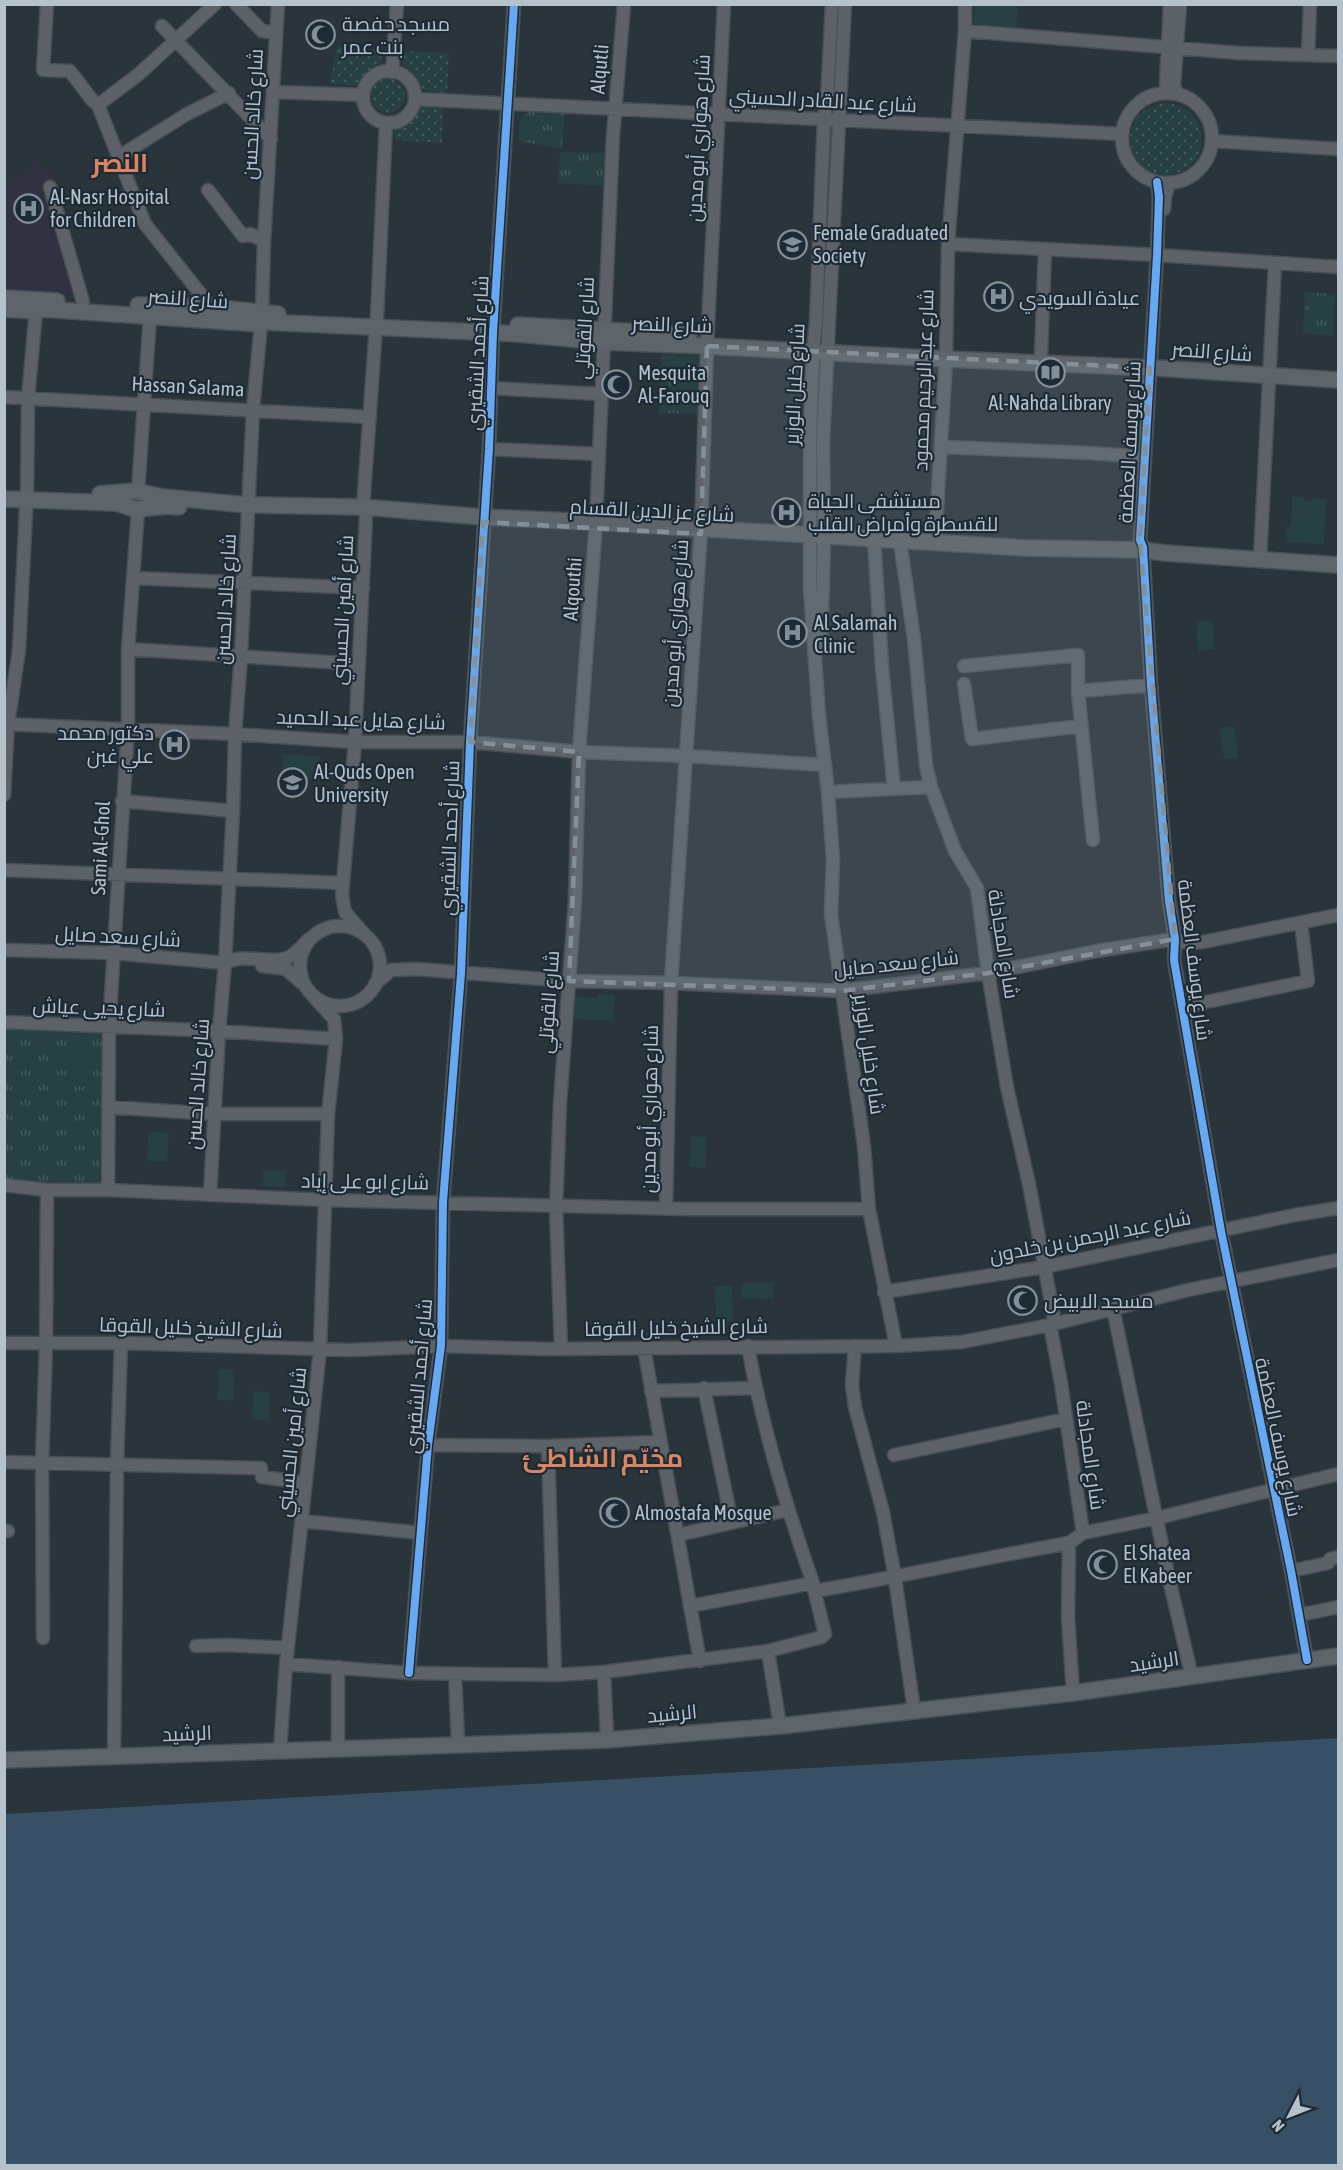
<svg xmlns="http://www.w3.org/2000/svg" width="1343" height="2170" font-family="'Asap Condensed',Cairo,sans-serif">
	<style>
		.medical { fill: #303141 }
		.grass { fill: url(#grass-tufts) }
		.garden { fill: url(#garden-dots) }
		.pitch { fill: #274041 }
		.water { fill: #375065 }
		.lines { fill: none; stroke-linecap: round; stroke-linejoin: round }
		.minor-casing { stroke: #495055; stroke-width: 15 }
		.major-casing { stroke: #495157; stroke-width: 18 }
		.minor { stroke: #5c6268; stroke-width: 12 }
		.major { stroke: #5e656a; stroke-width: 15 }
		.cycleway-casing { stroke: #1d2b36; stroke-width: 11 }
		.cycleway { stroke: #66a8f1; stroke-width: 8 }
		.marked { fill: #849099; fill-opacity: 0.2; stroke: #849099; stroke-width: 4.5; stroke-dasharray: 12 8; stroke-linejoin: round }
		.labels { text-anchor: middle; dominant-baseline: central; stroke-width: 4.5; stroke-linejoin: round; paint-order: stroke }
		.poi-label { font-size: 20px; fill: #b5c1cb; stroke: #1d2b36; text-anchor: start }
		.street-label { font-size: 20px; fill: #b5c1cb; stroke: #1d2b36 }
		.district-label { font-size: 26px; font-weight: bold; fill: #da8562; stroke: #1d2b36 }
	</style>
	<defs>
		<pattern id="grass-tufts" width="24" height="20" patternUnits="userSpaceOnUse" patternTransform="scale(1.5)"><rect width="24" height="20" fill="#274041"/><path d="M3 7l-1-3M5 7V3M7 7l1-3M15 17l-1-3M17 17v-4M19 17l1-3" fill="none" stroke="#445a5b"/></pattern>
		<pattern id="garden-dots" width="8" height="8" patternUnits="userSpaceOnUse" patternTransform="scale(1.5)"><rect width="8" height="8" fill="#274041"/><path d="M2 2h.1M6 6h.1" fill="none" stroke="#445a5b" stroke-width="1.8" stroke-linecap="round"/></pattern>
	</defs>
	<rect width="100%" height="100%" fill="#2a343b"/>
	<path class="medical" d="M 35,160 L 52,173 L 53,179 L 48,185 L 78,293 L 5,290 L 5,187 Z"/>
	<path class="grass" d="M 532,109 L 565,113 L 562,149 L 519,141 L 519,127 L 521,117 Z
		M 560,152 L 606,153 L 604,186 L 558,183 Z
		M 1305,292 L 1335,294 L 1333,336 L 1303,333 Z
		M 661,355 L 699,356 L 698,414 L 659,413 Z
		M 4,1027 L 107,1033 L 99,1185 L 5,1180 Z"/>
	<path class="garden" d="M 337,46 L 381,51 L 383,68 L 366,79 L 362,86 L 330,84 Z
		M 403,51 L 449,53 L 447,94 L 421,89 L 411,71 L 403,64 Z
		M371 96a17 17 0 1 1 34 0a17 17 0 1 1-34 0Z
		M1130 139a36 36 0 1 1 72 0a36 36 0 1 1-72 0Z
		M 420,105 L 443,106 L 442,143 L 395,140 L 394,130 L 411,117 Z"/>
	<path class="pitch" d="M 975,5 L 1018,5 L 1016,30 L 973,27 Z
		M 1292,497 L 1303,497 L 1304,501 L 1312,502 L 1313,498 L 1326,499 L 1324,544 L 1286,542 L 1286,527 L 1291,526 Z
		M 1212,620 L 1215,649 L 1198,651 L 1196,622 Z
		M 1234,726 L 1238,758 L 1224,759 L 1219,728 Z
		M 282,754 L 320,756 L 318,780 L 281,777 Z
		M 598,994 L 615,995 L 614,1021 L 574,1019 L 575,997 L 598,998 Z
		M 70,1049 L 88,1049 L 87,1086 L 68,1085 Z
		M 148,1132 L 169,1133 L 167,1162 L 147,1161 Z
		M 691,1136 L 707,1137 L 705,1168 L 689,1167 Z
		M 263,1170 L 286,1171 L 285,1187 L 262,1186 Z
		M 774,1282 L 774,1299 L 741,1298 L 742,1283 Z
		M 715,1286 L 732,1286 L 733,1321 L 716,1321 Z
		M 218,1369 L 234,1370 L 233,1401 L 217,1400 Z
		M 253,1391 L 269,1392 L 269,1421 L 252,1420 Z"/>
	<path class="water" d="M 1338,1738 L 1338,2165 L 5,2165 L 5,1814 Z"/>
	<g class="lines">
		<defs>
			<path id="minor" d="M 47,4 L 43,70 L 70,71 L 92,100 L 98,105 L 145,224 L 211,307
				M 236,4 L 262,31 L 276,33
				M 832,4 L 827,99 L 824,118 L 816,322 L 813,351 L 810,441 L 810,589 L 819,716 L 828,792 L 833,859 L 831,914 L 864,1146 L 869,1209 L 896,1346
				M 162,26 L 271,139
				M 965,31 L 1239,53 L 1338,56
				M 1308,54 L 1310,4
				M363 97a26 26 0 1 1 52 0a26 26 0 1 1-52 0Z
				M 392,72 L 397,4
				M 1166,84 L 1170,4
				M 273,92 L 363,95
				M1122 138a45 45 0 1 1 90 0a45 45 0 1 1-90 0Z
				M 1177,94 L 1174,85 L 1180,4
				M 415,99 L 1122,134
				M 98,105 L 139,74 L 215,4
				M 1213,141 L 1338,149
				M 118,157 L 187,114 L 229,93
				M 1157,182 L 1159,197 L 1157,255 L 1140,540 L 1143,547 L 1151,685 L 1169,901 L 1175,939 L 1174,960 L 1221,1231 L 1291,1571 L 1307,1660
				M 50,187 L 83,302
				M 208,190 L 243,236 L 250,234 L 264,241
				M 1164,209 L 1165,197 L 1169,183
				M 948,244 L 1157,255 L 1338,267
				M 377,317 L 386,123
				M 1041,355 L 1045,250
				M 491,388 L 600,394
				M 4,397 L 370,417
				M 941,447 L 1090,453 L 1144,457
				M 489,449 L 598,454
				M 138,491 L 150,316
				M 874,539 L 882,667 L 894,789
				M 900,541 L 914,639 L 926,765 L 931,787 L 955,851 L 977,888 L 988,973 L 1007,1087 L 1029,1184 L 1055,1323
				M 935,542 L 946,359 L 948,244 L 965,31 L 965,4
				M 1260,559 L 1275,263
				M 133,578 L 363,588
				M 821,647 L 824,537 L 823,440 L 845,4
				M 128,649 L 359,664
				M 964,666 L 1078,655 L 1078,691 L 1093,840
				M 964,684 L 972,739 L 1081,726
				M 1078,691 L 1151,685
				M 4,724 L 235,734 L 355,742 L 470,742 L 579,752 L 686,756 L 825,765
				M 828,792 L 931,787
				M 4,795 L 8,724 L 19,650 L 27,491 L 28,398 L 36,311
				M 122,801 L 233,811
				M 4,870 L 343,883
				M300 966a40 40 0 1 1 80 0a40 40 0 1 1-80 0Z
				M 364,934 L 345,912 L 342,895 L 355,742 L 366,516 L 363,507 L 376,327
				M 4,950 L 113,953 L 225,963 C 245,952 268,965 287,958 C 296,954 302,946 309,939
				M 262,966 L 286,969 L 302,983
				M 375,984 L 391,970 L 416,969 L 569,981 L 671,983 L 841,991 L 988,973 L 1097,951 L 1175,939 L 1188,943 L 1203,942 L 1338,915
				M 1182,1007 L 1308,981 L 1301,923
				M 4,1022 L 219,1031 L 336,1039
				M 108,1107 L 213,1114 L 328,1114
				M 4,1185 L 47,1190 L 108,1190 L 324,1200 L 686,1209 L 869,1209
				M 108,1190 L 109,1028 L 128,728 L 128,649 L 138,509
				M 210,1195 L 219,1031 L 225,963 L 233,811 L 235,734 L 241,656 L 253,409 L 262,313 L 264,241 L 278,4
				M 666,1208 L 671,983 L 701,529 L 707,346 L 724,4
				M 884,1292 L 1044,1267 L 1295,1215 L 1338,1208
				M 1113,1308 L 1169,1579 L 1192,1677
				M 1050,1325 L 1061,1383 L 1083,1533 L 1069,1543 L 1068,1617 L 1073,1693
				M 4,1343 L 121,1343 L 351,1350 L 441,1346 L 548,1349 L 896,1346 L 962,1342 L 1050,1325 L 1188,1290 L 1338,1260
				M 855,1346 L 852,1385 L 855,1407 L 883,1512 L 895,1578 L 914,1710
				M 561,1348 L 556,1207 L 560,1103 L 575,900 L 579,752 L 596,522 L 613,136 L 624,4
				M 644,1348 L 700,1661
				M 704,1388 L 732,1523
				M 651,1391 L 755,1388
				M 428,1445 L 548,1446 L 659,1442
				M 548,1446 L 555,1675
				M 894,1455 L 1066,1419
				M 4,1462 L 261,1468 L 262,1477 L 306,1483
				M 303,1521 L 421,1533
				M 4,1531 L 8,1531
				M 1083,1533 L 1157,1518 L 1338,1474
				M 678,1535 L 788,1510
				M 1291,1571 L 1328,1563 L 1330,1559 L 1338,1557
				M 815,1591 C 900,1577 984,1558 1069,1543
				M 690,1606 L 813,1583 C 786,1506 762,1427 748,1346
				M 1299,1615 L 1338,1607
				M 43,1638 L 42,1463 L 46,1344 L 47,1190
				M 196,1646 L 228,1645 L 288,1648
				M 768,1651 L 822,1637 L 825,1634 L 813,1585
				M 286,1664 L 409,1673 L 555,1675 L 604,1672 L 768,1651 L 780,1726
				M 604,1672 L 607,1740
				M 409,1673 L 428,1445 L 441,1346 L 443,1202 L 461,974 L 470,742 L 489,449 L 493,333 L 514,4
				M 455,1674 L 458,1744
				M 338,1748 L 338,1667
				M 280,1750 L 286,1664 L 320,1350 L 328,1114 L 336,1039 L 334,1019 L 313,996
				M 114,1757 L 117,1464 L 121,1343"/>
			<path id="major" d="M 4,298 L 57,301
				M 138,305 L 211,307 L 278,314
				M 4,309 L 36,311 L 42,309 L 261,324 L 264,322 L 519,334 L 602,342 L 707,346 L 946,359 L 1157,368 L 1338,380
				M 518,325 L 689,335
				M 140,492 L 163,497 L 248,505 L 363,507 L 483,517 L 596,522 L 1026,548 L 1143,550 L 1165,553 L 1338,565
				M 100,494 L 135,491
				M 4,499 L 116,503 L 135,509
				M 138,509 L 167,506 L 179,507
				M 4,1760 L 607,1740 L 780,1726 L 1073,1693 L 1338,1656"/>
		</defs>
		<use href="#minor" class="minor-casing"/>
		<use href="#major" class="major-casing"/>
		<use href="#minor" class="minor"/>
		<use href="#major" class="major"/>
		<defs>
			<path id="cycleway" d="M 1157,182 L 1159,197 L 1157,255 L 1140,540 L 1143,547 L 1151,685 L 1169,901 L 1175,939 L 1174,960 L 1221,1231 L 1291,1571 L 1307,1660
				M 409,1673 L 428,1445 L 441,1346 L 443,1202 L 461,974 L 470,742 L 489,449 L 493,333 L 514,4"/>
		</defs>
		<use href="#cycleway" class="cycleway-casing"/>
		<use href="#cycleway" class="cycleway"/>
	</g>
	<path class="marked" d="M 707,346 L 1150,368 L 1140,540 L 1175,939 L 988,973 L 841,991 L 569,981 L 579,752 L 470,742 L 483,522 L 701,534 Z"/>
	<defs>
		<symbol id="mosque-ring" viewBox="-11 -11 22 22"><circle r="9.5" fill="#1d2b36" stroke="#849099" stroke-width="1.5"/><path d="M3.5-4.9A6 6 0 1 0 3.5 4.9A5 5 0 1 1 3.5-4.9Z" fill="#849099"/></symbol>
		<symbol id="hospital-ring" viewBox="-11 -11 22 22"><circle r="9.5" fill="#1d2b36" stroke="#849099" stroke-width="1.5"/><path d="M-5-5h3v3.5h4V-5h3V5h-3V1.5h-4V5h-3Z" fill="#849099"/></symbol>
		<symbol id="university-ring" viewBox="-11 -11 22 22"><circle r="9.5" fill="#1d2b36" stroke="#849099" stroke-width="1.5"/><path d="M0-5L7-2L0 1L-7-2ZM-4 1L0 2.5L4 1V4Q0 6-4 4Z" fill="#849099"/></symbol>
		<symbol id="library-ring" viewBox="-11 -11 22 22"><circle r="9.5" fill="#1d2b36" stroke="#849099" stroke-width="1.5"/><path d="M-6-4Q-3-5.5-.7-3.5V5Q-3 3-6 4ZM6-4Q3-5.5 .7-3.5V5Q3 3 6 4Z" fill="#849099"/></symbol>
	</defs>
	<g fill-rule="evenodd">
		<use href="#mosque-ring" x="304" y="18" width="33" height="33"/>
		<use href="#hospital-ring" x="12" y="192" width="33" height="33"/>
		<use href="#university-ring" x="776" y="228" width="33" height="33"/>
		<use href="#hospital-ring" x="982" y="280" width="33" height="33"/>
		<use href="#library-ring" x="1034" y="356" width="33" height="33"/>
		<use href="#mosque-ring" x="600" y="368" width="33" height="33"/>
		<use href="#hospital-ring" x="770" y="496" width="33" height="33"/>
		<use href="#hospital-ring" x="776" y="616" width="33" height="33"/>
		<use href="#hospital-ring" x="158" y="728" width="33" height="33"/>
		<use href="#university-ring" x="276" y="766" width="33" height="33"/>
		<use href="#mosque-ring" x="1006" y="1284" width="33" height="33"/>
		<use href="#mosque-ring" x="598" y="1496" width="33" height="33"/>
		<use href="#mosque-ring" x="1086" y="1548" width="33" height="33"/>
	</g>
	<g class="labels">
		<g class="poi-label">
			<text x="342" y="23">مسجد حفصة<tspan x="342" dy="23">بنت عمر</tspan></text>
			<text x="50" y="196">Al-Nasr Hospital<tspan x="50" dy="23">for Children</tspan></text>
			<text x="813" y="232">Female Graduated<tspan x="813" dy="23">Society</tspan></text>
			<text x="1019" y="297">عيادة السويدي</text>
			<text x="638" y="372">Mesquita<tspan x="638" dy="23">Al-Farouq</tspan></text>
			<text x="1050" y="402" text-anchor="middle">Al-Nahda Library</text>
			<text x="808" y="500">مستشفى الحياة<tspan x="808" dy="23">للقسطرة وأمراض القلب</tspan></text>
			<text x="814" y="622">Al Salamah<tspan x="814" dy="23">Clinic</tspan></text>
			<text x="154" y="732" text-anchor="end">دكتور محمد<tspan x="154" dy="23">علي غبن</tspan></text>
			<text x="314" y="771">Al-Quds Open<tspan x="314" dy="23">University</tspan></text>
			<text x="1044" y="1300">مسجد الابيض</text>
			<text x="635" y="1512">Almostafa Mosque</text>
			<text x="1123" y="1552">El Shatea<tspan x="1123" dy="23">El Kabeer</tspan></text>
		</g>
		<g class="street-label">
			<text transform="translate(599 69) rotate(-85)">Alqutli</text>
			<text transform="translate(823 100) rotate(3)">شارع عبد القادر الحسيني</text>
			<text transform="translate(252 114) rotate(-87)">شارع خالد الحسن</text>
			<text transform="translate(698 138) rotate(-87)">شارع هواري أبو مدين</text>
			<text transform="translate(188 298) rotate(4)">شارع النصر</text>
			<text transform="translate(672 324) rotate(2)">شارع النصر</text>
			<text transform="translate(584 328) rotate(-87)">شارع القوتلي</text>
			<text transform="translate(1212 351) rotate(4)">شارع النصر</text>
			<text transform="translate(477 353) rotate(-87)">شارع أحمد الشقيري</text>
			<text transform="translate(923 380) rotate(-88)">شارع عبد الرحيم محمود</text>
			<text transform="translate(794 384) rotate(-87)">شارع خليل الوزير</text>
			<text transform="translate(188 386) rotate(3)">Hassan Salama</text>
			<text transform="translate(1129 442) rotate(-87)">شارع يوسف العظمة</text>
			<text transform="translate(652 510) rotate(3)">شارع عز الدين القسام</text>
			<text transform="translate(572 589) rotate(-86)">Alqouthi</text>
			<text transform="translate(225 599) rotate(-87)">شارع خالد الحسن</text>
			<text transform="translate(342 610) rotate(-87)">شارع أمين الحسيني</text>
			<text transform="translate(675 623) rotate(-86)">شارع هواري أبو مدين</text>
			<text transform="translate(361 719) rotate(2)">شارع هايل عبد الحميد</text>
			<text transform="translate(449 838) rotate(-88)">شارع أحمد الشقيري</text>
			<text transform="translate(100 848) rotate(-87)">Sami Al-Ghol</text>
			<text transform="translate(118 936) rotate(3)">شارع سعد صايل</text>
			<text transform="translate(1004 944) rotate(81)">شارع المجادلة</text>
			<text transform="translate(1195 960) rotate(83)">شارع يوسف العظمة</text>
			<text transform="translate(896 963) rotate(-6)">شارع سعد صايل</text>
			<text transform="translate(548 1002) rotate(-86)">شارع القوتلي</text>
			<text transform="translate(99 1007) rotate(2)">شارع يحيى عياش</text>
			<text transform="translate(870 1054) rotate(82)">شارع خليل الوزير</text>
			<text transform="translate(197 1084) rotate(-86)">شارع خالد الحسن</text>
			<text transform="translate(649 1109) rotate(-89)">شارع هواري أبو مدين</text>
			<text transform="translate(365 1181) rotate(1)">شارع ابو على إياد</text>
			<text transform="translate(1090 1236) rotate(-11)">شارع عبد الرحمن بن خلدون</text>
			<text transform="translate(191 1327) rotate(2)">شارع الشيخ خليل القوقا</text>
			<text transform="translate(676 1327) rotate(-1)">شارع الشيخ خليل القوقا</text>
			<text transform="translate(418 1376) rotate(-85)">شارع أحمد الشقيري</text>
			<text transform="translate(1279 1437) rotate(78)">شارع يوسف العظمة</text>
			<text transform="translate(291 1442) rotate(-84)">شارع أمين الحسيني</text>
			<text transform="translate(1091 1455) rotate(82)">شارع المجادلة</text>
			<text transform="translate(1154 1661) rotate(-8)">الرشيد</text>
			<text transform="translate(672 1713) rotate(-5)">الرشيد</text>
			<text transform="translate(187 1733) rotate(-2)">الرشيد</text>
		</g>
		<g class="district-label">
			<text x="120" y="163">النصر</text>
			<text x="603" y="1458">مخيّم الشاطئ</text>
		</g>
	</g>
	<rect width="1343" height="2170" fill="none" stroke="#b5c1cb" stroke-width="12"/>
	<g transform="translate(1289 2116) rotate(228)" stroke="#1d2b36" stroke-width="4.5" paint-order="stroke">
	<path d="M0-4.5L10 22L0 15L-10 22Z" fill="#b5c1cb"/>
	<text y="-9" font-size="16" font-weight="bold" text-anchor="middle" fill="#b5c1cb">N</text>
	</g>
</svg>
